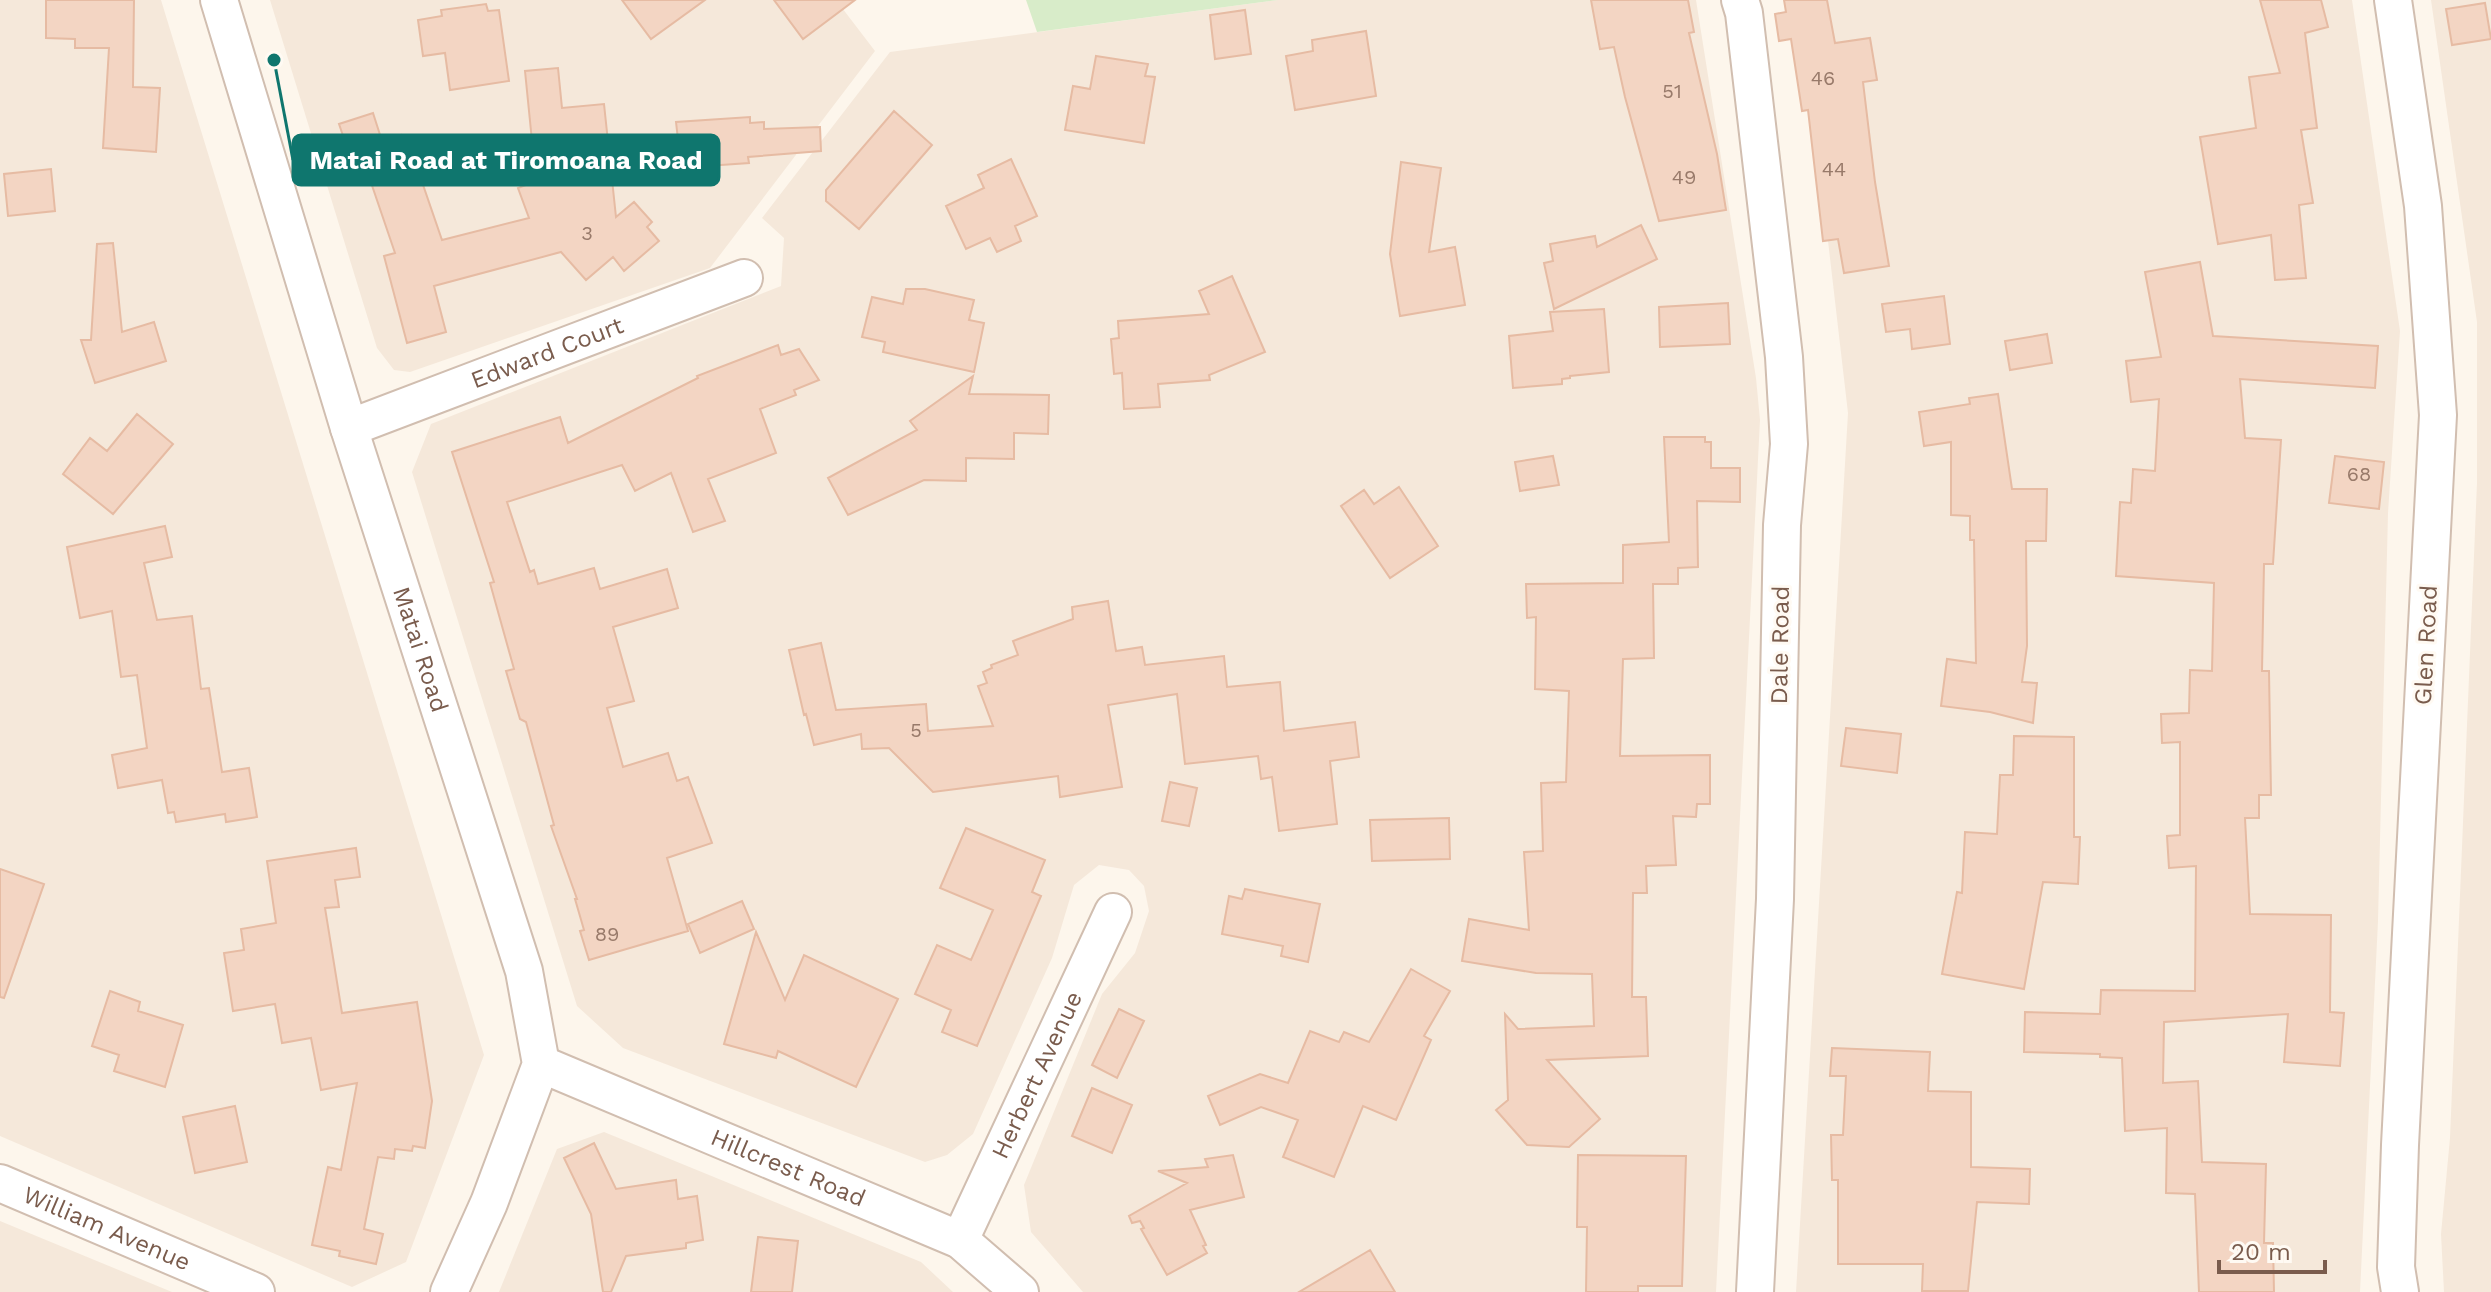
<svg xmlns="http://www.w3.org/2000/svg" width="2491" height="1292" font-family="'Work Sans',sans-serif">
	<style>
		.residential { fill: #f5e8da }
		.green { fill: #d8ecc9 }
		.building { fill: #f3d5c3; stroke: #e6bba3; stroke-width: 2 }
		.lines { fill: none; stroke-linecap: round; stroke-linejoin: round }
		.minor-casing { stroke: #d1beb0; stroke-width: 40 }
		.minor { stroke: #fff; stroke-width: 36 }
		.labels { text-anchor: middle; dominant-baseline: central; stroke-width: 6; stroke-linejoin: round; paint-order: stroke }
		.number-label { font-size: 20px; fill: #987a6a }
		.street-label { font-size: 24px; fill: #7a5c4d; stroke: #fffaf3 }
		.leader { fill: none; stroke: #0f766e; stroke-width: 3 }
		.callout-dot { fill: #0f766e; stroke: #fffaf3; stroke-width: 3 }
		.callout { fill: #0f766e; stroke: #0f766e; stroke-width: 3 }
		.callout-label { font-size: 26px; text-anchor: middle; font-weight: bold; fill: #fff }
	</style>
	<rect width="100%" height="100%" fill="#fdf6ec"/>
	<path class="residential" d="M 0,0 L 161,0 L 484,1055 L 406,1262 L 352,1287 L 0,1136 Z
		M 270,0 L 836,0 L 875,51 L 710,268 L 410,372 L 394,370 L 377,348 Z
		M 1278,0 L 1696,0 L 1756,378 L 1760,420 L 1716,1292 L 1083,1292 L 1031,1232 L 1024,1185 L 1102,994 L 1135,953 L 1149,911 L 1144,886 L 1129,870 L 1099,865 L 1074,885 L 1052,958 L 973,1134 L 947,1155 L 925,1162 L 623,1048 L 577,1006 L 412,472 L 431,424 L 781,286 L 784,238 L 762,218 L 890,52 Z
		M 1800,0 L 2352,0 L 2400,331 L 2388,513 L 2378,921 L 2360,1292 L 1796,1292 L 1848,413 Z
		M 2431,0 L 2491,0 L 2491,1292 L 2444,1292 L 2441,1234 L 2450,1138 L 2477,483 L 2477,322 Z
		M 604,1132 L 921,1262 L 953,1292 L 499,1292 L 557,1149 Z
		M 0,1221 L 172,1292 L 0,1292 Z"/>
	<path class="green" d="M 1026,0 L 1278,0 L 1037,32 Z"/>
	<path class="building" d="M 46,0 L 134,0 L 133,87 L 160,88 L 156,152 L 103,148 L 109,48 L 75,48 L 75,39 L 46,38 Z
		M 622,0 L 705,0 L 651,39 Z
		M 774,0 L 855,0 L 803,39 Z
		M 1591,0 L 1688,0 L 1694,32 L 1689,33 L 1717,154 L 1726,210 L 1659,221 L 1625,97 L 1614,47 L 1600,49 Z
		M 1784,0 L 1827,0 L 1835,43 L 1870,38 L 1877,80 L 1863,82 L 1875,182 L 1889,266 L 1844,273 L 1838,239 L 1823,241 L 1808,110 L 1802,111 L 1791,39 L 1779,41 L 1775,14 L 1786,12 Z
		M 2260,0 L 2321,0 L 2328,27 L 2305,33 L 2317,128 L 2301,130 L 2313,203 L 2299,205 L 2306,278 L 2275,280 L 2271,235 L 2218,244 L 2200,137 L 2256,128 L 2249,77 L 2280,73 Z
		M 2485,3 L 2491,39 L 2452,45 L 2446,9 Z
		M 486,4 L 488,11 L 499,10 L 509,81 L 450,90 L 445,53 L 423,56 L 418,20 L 442,16 L 441,10 Z
		M 1245,10 L 1251,54 L 1215,59 L 1210,15 Z
		M 1366,31 L 1376,96 L 1295,110 L 1286,56 L 1313,51 L 1312,40 Z
		M 1096,56 L 1148,64 L 1145,76 L 1155,77 L 1144,143 L 1065,130 L 1073,86 L 1090,89 Z
		M 558,68 L 562,108 L 604,104 L 616,217 L 634,202 L 652,222 L 647,227 L 659,241 L 624,271 L 613,257 L 586,280 L 561,252 L 434,286 L 446,332 L 407,343 L 384,256 L 395,253 L 365,165 L 354,168 L 339,124 L 373,113 L 382,141 L 401,135 L 406,151 L 411,150 L 442,240 L 529,218 L 518,188 L 536,181 L 525,71 Z
		M 894,111 L 932,145 L 859,229 L 826,201 L 826,190 Z
		M 750,117 L 750,123 L 764,122 L 764,129 L 820,127 L 821,151 L 748,157 L 749,163 L 707,166 L 706,154 L 680,157 L 676,122 Z
		M 1011,159 L 1037,216 L 1015,226 L 1021,241 L 997,252 L 990,238 L 966,249 L 946,206 L 984,188 L 978,175 Z
		M 1401,162 L 1441,168 L 1429,252 L 1455,247 L 1465,305 L 1400,316 L 1390,254 Z
		M 51,169 L 55,211 L 8,216 L 4,174 Z
		M 1641,225 L 1657,259 L 1554,309 L 1544,263 L 1553,261 L 1550,244 L 1595,236 L 1597,247 Z
		M 113,243 L 122,332 L 154,322 L 166,361 L 95,383 L 81,340 L 91,340 L 97,244 Z
		M 2200,262 L 2213,336 L 2378,346 L 2375,388 L 2240,379 L 2245,438 L 2281,440 L 2273,564 L 2264,564 L 2262,671 L 2269,671 L 2271,795 L 2259,795 L 2259,818 L 2245,818 L 2250,914 L 2331,915 L 2330,1012 L 2344,1013 L 2340,1066 L 2284,1062 L 2288,1014 L 2164,1022 L 2163,1083 L 2198,1081 L 2202,1162 L 2266,1164 L 2264,1243 L 2273,1243 L 2274,1292 L 2199,1292 L 2195,1194 L 2166,1193 L 2167,1128 L 2125,1131 L 2122,1058 L 2100,1057 L 2100,1054 L 2024,1052 L 2025,1012 L 2100,1014 L 2101,990 L 2195,991 L 2196,866 L 2169,868 L 2167,836 L 2180,835 L 2180,742 L 2162,743 L 2161,714 L 2189,713 L 2190,670 L 2212,671 L 2214,583 L 2116,576 L 2120,502 L 2131,503 L 2133,469 L 2155,471 L 2159,399 L 2131,402 L 2126,361 L 2161,357 L 2145,272 Z
		M 1232,276 L 1265,352 L 1209,375 L 1210,380 L 1158,384 L 1160,407 L 1124,409 L 1122,373 L 1114,374 L 1111,339 L 1119,338 L 1118,321 L 1209,314 L 1199,291 Z
		M 906,289 L 925,289 L 974,300 L 969,320 L 984,323 L 974,372 L 883,352 L 885,342 L 862,337 L 872,297 L 903,304 Z
		M 1944,296 L 1950,344 L 1912,349 L 1910,329 L 1886,332 L 1882,304 Z
		M 1728,303 L 1730,344 L 1660,347 L 1659,307 Z
		M 1604,309 L 1609,372 L 1570,376 L 1570,378 L 1562,379 L 1562,384 L 1513,388 L 1509,336 L 1553,331 L 1550,312 Z
		M 2047,334 L 2052,363 L 2010,370 L 2005,341 Z
		M 778,345 L 781,355 L 799,349 L 819,380 L 794,390 L 796,395 L 760,409 L 776,453 L 708,479 L 725,521 L 693,532 L 671,473 L 635,491 L 622,465 L 507,502 L 530,572 L 534,570 L 538,584 L 594,568 L 600,589 L 667,569 L 678,608 L 613,627 L 634,701 L 607,708 L 623,767 L 668,753 L 677,781 L 688,777 L 712,843 L 667,858 L 688,931 L 589,960 L 580,931 L 584,930 L 575,899 L 577,899 L 551,826 L 554,825 L 526,722 L 520,719 L 506,671 L 514,669 L 490,583 L 494,582 L 452,452 L 560,417 L 568,443 L 698,378 L 697,376 Z
		M 973,376 L 969,394 L 1049,395 L 1048,434 L 1014,433 L 1014,459 L 966,458 L 966,481 L 924,480 L 848,515 L 828,478 L 917,430 L 910,421 Z
		M 1998,394 L 2012,489 L 2047,489 L 2046,541 L 2026,541 L 2027,646 L 2022,682 L 2037,683 L 2033,723 L 1990,712 L 1941,706 L 1947,659 L 1976,663 L 1974,540 L 1970,540 L 1970,516 L 1951,515 L 1951,442 L 1924,446 L 1919,412 L 1970,404 L 1969,398 Z
		M 137,414 L 173,444 L 113,514 L 63,474 L 90,438 L 107,451 Z
		M 1664,437 L 1705,437 L 1705,442 L 1711,442 L 1711,468 L 1740,468 L 1740,502 L 1697,501 L 1698,567 L 1678,568 L 1678,584 L 1653,584 L 1654,658 L 1623,659 L 1620,756 L 1710,755 L 1710,804 L 1697,804 L 1696,817 L 1673,816 L 1676,865 L 1646,866 L 1647,893 L 1633,893 L 1632,997 L 1646,997 L 1648,1056 L 1547,1060 L 1600,1119 L 1569,1147 L 1527,1145 L 1496,1110 L 1508,1100 L 1505,1014 L 1518,1029 L 1594,1026 L 1592,974 L 1536,973 L 1462,961 L 1469,919 L 1529,930 L 1524,852 L 1543,851 L 1541,783 L 1566,782 L 1569,691 L 1535,689 L 1536,617 L 1527,618 L 1526,584 L 1623,583 L 1623,545 L 1669,542 Z
		M 1553,456 L 1559,485 L 1520,491 L 1515,462 Z
		M 2335,456 L 2384,462 L 2379,509 L 2329,503 Z
		M 1399,487 L 1438,546 L 1390,578 L 1341,506 L 1364,490 L 1374,504 Z
		M 165,526 L 172,557 L 144,563 L 157,620 L 192,616 L 201,689 L 209,688 L 222,772 L 249,768 L 257,817 L 226,822 L 225,814 L 176,822 L 174,812 L 168,813 L 162,780 L 118,788 L 112,755 L 147,748 L 137,675 L 121,677 L 112,611 L 80,618 L 67,547 Z
		M 1108,601 L 1116,651 L 1142,647 L 1145,665 L 1224,656 L 1227,687 L 1280,682 L 1284,731 L 1355,722 L 1359,757 L 1330,761 L 1337,824 L 1279,831 L 1272,777 L 1261,779 L 1258,756 L 1185,764 L 1177,694 L 1108,705 L 1122,787 L 1060,797 L 1058,776 L 933,792 L 889,748 L 862,749 L 861,734 L 814,745 L 806,714 L 804,715 L 789,650 L 821,643 L 836,710 L 926,704 L 928,731 L 993,726 L 978,686 L 987,683 L 983,672 L 992,668 L 991,665 L 1018,655 L 1013,641 L 1073,619 L 1072,607 Z
		M 1846,728 L 1901,734 L 1897,773 L 1841,766 Z
		M 2014,736 L 2074,737 L 2074,837 L 2080,837 L 2078,884 L 2043,882 L 2024,989 L 1942,974 L 1957,892 L 1962,893 L 1965,832 L 1997,834 L 2000,775 L 2013,775 Z
		M 1170,782 L 1197,788 L 1189,826 L 1162,821 Z
		M 1449,818 L 1450,859 L 1372,861 L 1370,820 Z
		M 966,828 L 1045,860 L 1032,892 L 1041,896 L 977,1046 L 942,1032 L 951,1010 L 915,994 L 937,945 L 971,960 L 993,910 L 940,888 Z
		M 356,848 L 360,877 L 335,880 L 339,907 L 325,908 L 342,1013 L 417,1002 L 432,1101 L 425,1148 L 413,1146 L 412,1151 L 395,1149 L 394,1159 L 378,1157 L 364,1229 L 383,1234 L 376,1264 L 339,1256 L 340,1251 L 312,1245 L 328,1167 L 341,1170 L 357,1083 L 321,1090 L 311,1038 L 282,1043 L 275,1004 L 233,1011 L 224,953 L 244,950 L 241,929 L 276,923 L 267,861 Z
		M 0,869 L 44,884 L 4,998 L 0,997 Z
		M 1245,889 L 1320,904 L 1308,962 L 1281,956 L 1283,946 L 1222,934 L 1229,896 L 1242,899 Z
		M 742,901 L 754,929 L 700,953 L 688,924 Z
		M 756,932 L 785,1000 L 804,955 L 898,999 L 856,1087 L 778,1051 L 776,1058 L 724,1044 Z
		M 1411,969 L 1450,991 L 1424,1036 L 1431,1040 L 1396,1120 L 1363,1106 L 1334,1177 L 1283,1157 L 1298,1120 L 1261,1107 L 1220,1125 L 1208,1096 L 1260,1074 L 1288,1083 L 1310,1031 L 1339,1042 L 1344,1032 L 1369,1042 Z
		M 110,991 L 140,1002 L 138,1011 L 183,1025 L 165,1087 L 114,1071 L 119,1055 L 92,1046 Z
		M 1119,1009 L 1144,1021 L 1117,1078 L 1092,1065 Z
		M 1832,1048 L 1930,1052 L 1928,1091 L 1971,1092 L 1971,1167 L 2030,1169 L 2029,1204 L 1977,1202 L 1968,1291 L 1922,1291 L 1923,1264 L 1838,1264 L 1838,1180 L 1832,1180 L 1831,1135 L 1843,1135 L 1846,1076 L 1830,1076 Z
		M 1092,1088 L 1132,1105 L 1112,1153 L 1072,1136 Z
		M 235,1106 L 247,1162 L 195,1173 L 183,1117 Z
		M 594,1143 L 616,1189 L 676,1180 L 678,1199 L 697,1196 L 703,1240 L 686,1243 L 686,1248 L 626,1256 L 611,1292 L 603,1292 L 591,1214 L 564,1158 Z
		M 1233,1155 L 1244,1197 L 1190,1210 L 1206,1245 L 1203,1246 L 1207,1253 L 1167,1275 L 1141,1229 L 1144,1228 L 1140,1221 L 1132,1223 L 1129,1216 L 1187,1183 L 1158,1171 L 1208,1167 L 1205,1159 Z
		M 1578,1155 L 1686,1156 L 1682,1286 L 1638,1286 L 1638,1292 L 1586,1292 L 1587,1227 L 1577,1227 Z
		M 758,1237 L 798,1241 L 792,1292 L 751,1292 Z
		M 1370,1250 L 1395,1292 L 1299,1292 Z"/>
	<g class="lines">
		<defs>
			<g id="minor">
				<path id="s1" d="M 219,0 L 349,428 L 524,971 L 541,1064 L 489,1203 L 449,1292"/>
				<path d="M 1740,0 L 1744,13 L 1784,357 L 1789,444 L 1782,525 L 1775,899 L 1755,1292"/>
				<path d="M 2393,0 L 2423,206 L 2438,415 L 2400,1145 L 2396,1267 L 2400,1292"/>
				<path id="s2" d="M 349,428 L 744,278"/>
				<path id="s3" d="M 541,1064 L 960,1240 L 1020,1292"/>
				<path id="s4" d="M 0,1183 L 256,1292"/>
				<path id="s5" d="M 960,1240 L 1113,912"/>
			</g>
		</defs>
		<use href="#minor" class="minor-casing"/>
		<use href="#minor" class="minor"/>
	</g>
	<g class="labels">
		<g class="number-label">
			<text x="1823" y="78">46</text>
			<text x="1672" y="91">51</text>
			<text x="1834" y="169">44</text>
			<text x="1684" y="177">49</text>
			<text x="587" y="233">3</text>
			<text x="2359" y="474">68</text>
			<text x="916" y="730">5</text>
			<text x="607" y="934">89</text>
		</g>
		<g class="street-label">
			<text stroke="none"><textPath href="#s2" startOffset="212">Edward Court</textPath></text>
			<text transform="translate(1780 645) rotate(-89)">Dale Road</text>
			<text transform="translate(2426 645) rotate(-87)">Glen Road</text>
			<text stroke="none"><textPath href="#s1" startOffset="680">Matai Road</textPath></text>
			<text stroke="none"><textPath href="#s5" startOffset="182">Herbert Avenue</textPath></text>
			<text stroke="none"><textPath href="#s3" startOffset="268">Hillcrest Road</textPath></text>
			<text stroke="none"><textPath href="#s4" startOffset="116">William Avenue</textPath></text>
		</g>
	</g>
	<path class="leader" d="M274 60L293 160"/>
	<circle class="callout-dot" cx="274" cy="60" r="8"/>
	<rect class="callout" x="293" y="135" width="426" height="50" rx="8"/>
	<g class="callout-label">
		<text x="506" y="169">Matai Road at Tiromoana Road</text>
	</g>
	<path d="M2219 1260v12h106v-12" fill="none" stroke="#7a5c4d" stroke-width="4"/>
	<text x="2231" y="1260" font-size="24" fill="#7a5c4d" stroke="#fffaf3" stroke-width="6" paint-order="stroke">20 m</text>
</svg>
